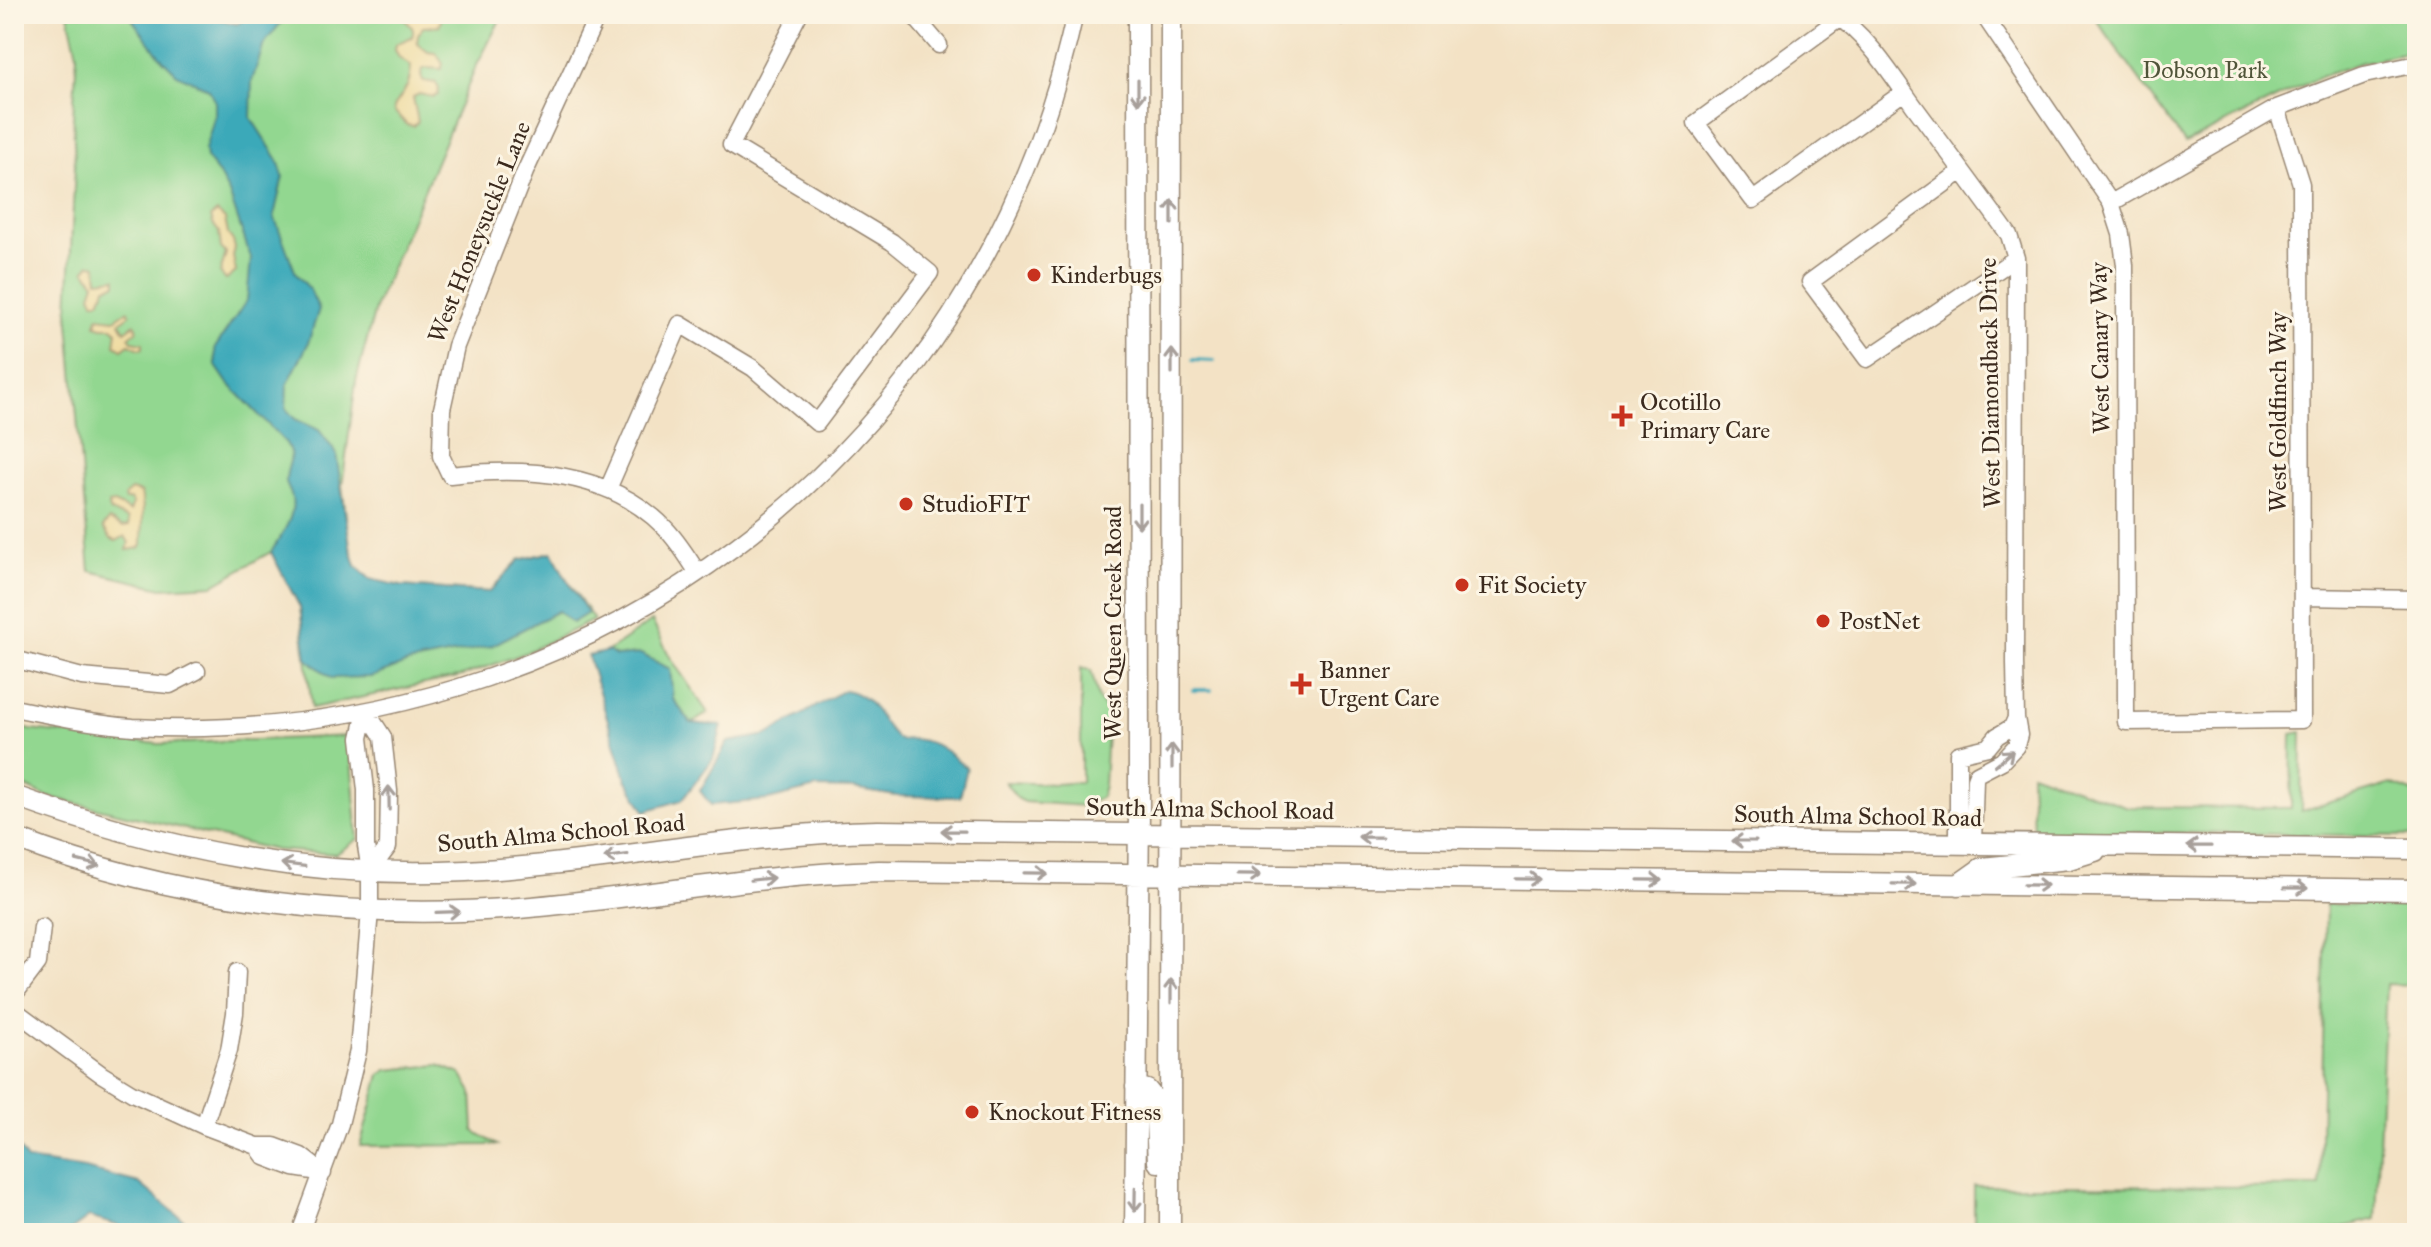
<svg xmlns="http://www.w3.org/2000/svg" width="2431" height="1247" font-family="'IM FELL Great Primer',serif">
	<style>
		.green { fill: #92d790; stroke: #668057; stroke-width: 2 }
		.sand { fill: #eeda9e; stroke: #94825e; stroke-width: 2 }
		.water { fill: #3aa9b9; stroke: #3a6a6c; stroke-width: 2 }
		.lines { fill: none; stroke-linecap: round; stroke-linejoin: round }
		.stream { stroke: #3aa9b9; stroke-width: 4 }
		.minor-casing { stroke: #978672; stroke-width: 19 }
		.major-casing { stroke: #978672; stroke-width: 23 }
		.minor { stroke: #fff; stroke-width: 16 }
		.major { stroke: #fff; stroke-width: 20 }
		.oneway { stroke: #a79f9a }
		.poi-dot { fill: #c8321e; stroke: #fcf5e5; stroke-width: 3 }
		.labels { text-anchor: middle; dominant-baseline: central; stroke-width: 6; stroke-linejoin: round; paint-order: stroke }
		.park-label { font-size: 24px; fill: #51553a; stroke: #fcf5e5 }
		.street-label { font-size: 24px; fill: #3b2a1e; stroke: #fcf5e5 }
		.poi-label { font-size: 24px; fill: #3b2a1e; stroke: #fcf5e5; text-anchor: start }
	</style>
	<rect width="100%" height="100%" fill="#fcf5e5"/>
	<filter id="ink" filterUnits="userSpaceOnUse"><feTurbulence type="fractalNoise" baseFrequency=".0125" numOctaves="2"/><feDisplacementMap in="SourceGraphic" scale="16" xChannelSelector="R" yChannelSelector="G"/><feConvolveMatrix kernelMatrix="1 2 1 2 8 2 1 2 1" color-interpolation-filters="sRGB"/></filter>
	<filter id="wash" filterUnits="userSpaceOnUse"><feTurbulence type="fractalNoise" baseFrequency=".006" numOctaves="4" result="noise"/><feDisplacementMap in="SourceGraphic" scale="32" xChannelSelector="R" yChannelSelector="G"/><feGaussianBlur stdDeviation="1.8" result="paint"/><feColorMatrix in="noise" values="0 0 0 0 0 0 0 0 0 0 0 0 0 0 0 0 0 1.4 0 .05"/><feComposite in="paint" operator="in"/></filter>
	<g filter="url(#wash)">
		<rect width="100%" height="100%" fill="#f3e2c5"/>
		<path class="green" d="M 68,14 L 214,14 L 215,19 L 237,24 L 253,14 L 503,14 L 475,69 L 376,305 L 356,381 L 342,486 L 350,546 L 356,566 L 371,580 L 401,586 L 489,592 L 519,560 L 552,552 L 564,575 L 594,620 L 525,653 L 462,676 L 312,708 L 300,607 L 271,552 L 213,585 L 162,588 L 90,571 L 68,311 L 75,166 L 73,116 L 77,54 Z
			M 2092,14 L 2417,14 L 2417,51 L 2359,63 L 2320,77 L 2185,143 Z
			M 652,621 L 670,657 L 708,713 L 691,724 L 641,654 L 616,656 L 608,651 Z
			M 1081,668 L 1091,670 L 1099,700 L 1108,713 L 1104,785 L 1101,797 L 1085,806 L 1024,802 L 1017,798 L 1005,782 L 1056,784 L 1081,782 Z
			M 14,726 L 31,730 L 159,744 L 349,736 L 358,839 L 336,854 L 275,850 L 45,796 L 14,781 Z
			M 2302,732 L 2301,811 L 2391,784 L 2417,794 L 2417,836 L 2033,831 L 2031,772 L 2128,807 L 2291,808 L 2292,734 Z
			M 2326,904 L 2417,906 L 2417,985 L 2386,984 L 2376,1219 L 2319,1233 L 1974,1233 L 1974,1186 L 2320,1187 Z
			M 438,1065 L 461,1074 L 472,1092 L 474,1131 L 497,1145 L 360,1146 L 380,1075 L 387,1070 Z"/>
		<path class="sand" d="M 403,14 L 416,14 L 422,17 L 439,14 L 441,20 L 439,26 L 423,27 L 418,35 L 417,43 L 428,52 L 436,53 L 443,64 L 441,69 L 426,68 L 422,70 L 421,76 L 423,81 L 436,83 L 439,89 L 438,95 L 433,97 L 419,94 L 413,97 L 418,122 L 414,126 L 407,125 L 395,112 L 394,107 C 404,90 410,88 411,66 L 399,58 L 395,50 L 396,44 L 412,37 C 416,26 408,25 403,17 Z
			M 217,212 L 225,219 L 228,234 L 233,241 L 235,248 L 233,256 L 236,272 L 226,280 L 220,273 L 226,253 L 221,248 L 219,232 L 213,224 L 211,217 Z
			M 90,264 L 96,265 L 98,280 L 116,278 L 116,284 L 106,287 L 100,301 L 94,301 L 91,295 L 95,283 L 85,270 Z
			M 128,310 L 130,315 L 120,322 L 125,331 L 135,324 L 137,330 L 129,337 L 132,341 L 143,343 L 143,348 L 140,349 L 129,344 L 122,349 L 115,345 L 117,331 L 112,327 L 102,327 L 96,325 L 98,317 L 115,319 Z
			M 131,490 L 141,493 C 145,510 142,528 142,545 L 140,548 L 127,550 L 129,543 L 125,536 L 116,541 L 110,538 L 103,527 L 109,520 L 122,527 L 129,526 L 128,519 L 110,511 L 109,504 L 114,503 L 130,511 L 133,503 L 130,499 L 125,500 L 124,496 Z"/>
		<path class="water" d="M 128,14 L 165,14 L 168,17 C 194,8 213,18 237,24 L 253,14 L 288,14 L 264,44 L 252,81 L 251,118 L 278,160 L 283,176 L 274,216 L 296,274 L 309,288 L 319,309 L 307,346 L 287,385 L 286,409 L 295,419 L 319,430 L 336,453 L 350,546 L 356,566 L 370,579 L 401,586 L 489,592 L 519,560 L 552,552 L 564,575 L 588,613 L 572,623 L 558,611 L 491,646 L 408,663 L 372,677 L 331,678 L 307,659 L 300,607 L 271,552 C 280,538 296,516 292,498 C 291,491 286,487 286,480 C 287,461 296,461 286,443 L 227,382 L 216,366 L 215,348 L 247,300 L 251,258 L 229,193 L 218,173 L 206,158 L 205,149 L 215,115 L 215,102 L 209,89 L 177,74 L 163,60 Z
			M 608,651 L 616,656 L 641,654 L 670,669 L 673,699 L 691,723 L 722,726 L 713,759 L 682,800 L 645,811 L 626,779 L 588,656 Z
			M 844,690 C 875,694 878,723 899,740 C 931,736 944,749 967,768 L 960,797 L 896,796 L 853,789 L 816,788 L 768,800 L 711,805 L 700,791 L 728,742 L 767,735 Z
			M 14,1142 L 27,1160 L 85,1169 L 139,1183 L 199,1233 L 128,1233 L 119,1226 L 89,1217 L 67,1233 L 14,1233 Z"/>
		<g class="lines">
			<path class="stream" d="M 1193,360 L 1214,361
				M 1193,690 L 1211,690"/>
		</g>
	</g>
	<g filter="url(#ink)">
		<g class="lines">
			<defs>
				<path id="minor" d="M 598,14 L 525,172 L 456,346 L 442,409 L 441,456 L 450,475 C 525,467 609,470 665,528 C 678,541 688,558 698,573
					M 910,14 L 916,18 L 939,45
					M 1834,14 C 1868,36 1891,74 1914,106 C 1946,149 1978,192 2009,235 L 2016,258 L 2015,663 L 2016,718 L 2019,735 L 2016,746 L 2002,761 L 1977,774 L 1975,779 L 1973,843
					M 1983,14 L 2111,203 L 2121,234 L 2125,265 L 2126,722 L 2302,720 L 2301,184 L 2277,108
					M 1343,16 L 1349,14
					M 1840,18 L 1696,123 L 1753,200 L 1904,92
					M 1962,171 L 1810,282 L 1867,359 L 2016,258
					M 2111,203 L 2277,108 L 2364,75 L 2417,64
					M 608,489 L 680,324 L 753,368 L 817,423 L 930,273 L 892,242 L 731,145 L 799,14
					M 2303,597 L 2417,599
					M 14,659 L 82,677 L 170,685 L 197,671
					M 14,708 C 53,716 93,724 133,727 C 585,750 977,458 1075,14
					M 366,711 L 383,737 L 389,791 L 388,847 L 370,871
					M 1958,843 L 1958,754 L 1988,747 L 1997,736 L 2012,727 L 2016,718
					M 14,995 L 38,963 L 42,927
					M 14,1010 L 101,1074 L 132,1093 L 204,1126 L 257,1146 L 274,1146 L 301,1156 L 323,1173
					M 204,1126 L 229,1050 L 235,1013 L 237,972
					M 257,1146 L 265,1157 L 294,1168 L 319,1172
					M 300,1233 L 340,1124 L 358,1051 L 370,911 L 370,871 L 366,846 L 366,790 L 360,738 L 366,711"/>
				<path id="major" d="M 14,796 C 162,850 309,879 466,871 C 604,864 740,833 878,831 L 2417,849
					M 14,838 C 174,900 349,921 519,908 C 639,898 758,874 879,871 L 2417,890
					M 1958,885 L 1982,868 L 2069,859 L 2095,851
					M 1136,1087 L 1147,1090 L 1155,1100 L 1158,1162
					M 1135,1233 L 1139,811 L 1138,14
					M 1170,1233 L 1171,14"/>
			</defs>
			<use href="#minor" class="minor-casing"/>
			<use href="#major" class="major-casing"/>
			<use href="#minor" class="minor"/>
			<use href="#major" class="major"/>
		</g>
		<defs><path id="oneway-shaft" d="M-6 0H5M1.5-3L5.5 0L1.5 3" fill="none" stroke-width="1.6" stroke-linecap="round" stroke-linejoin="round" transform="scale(2)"/></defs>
		<g class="oneway">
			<use href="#oneway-shaft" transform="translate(1138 92) rotate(90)"/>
			<use href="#oneway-shaft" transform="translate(1172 212) rotate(-90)"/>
			<use href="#oneway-shaft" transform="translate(1172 361) rotate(-90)"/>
			<use href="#oneway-shaft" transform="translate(1139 516) rotate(90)"/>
			<use href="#oneway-shaft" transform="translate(1172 756) rotate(-90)"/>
			<use href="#oneway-shaft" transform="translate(2004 758) rotate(-40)"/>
			<use href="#oneway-shaft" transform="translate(389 798) rotate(-91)"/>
			<use href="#oneway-shaft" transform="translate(953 831) rotate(-179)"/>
			<use href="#oneway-shaft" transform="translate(1370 837) rotate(-179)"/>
			<use href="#oneway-shaft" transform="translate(1744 841) rotate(-180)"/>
			<use href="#oneway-shaft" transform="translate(2199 846) rotate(-179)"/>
			<use href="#oneway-shaft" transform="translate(616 856) rotate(173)"/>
			<use href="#oneway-shaft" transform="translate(88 863) rotate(14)"/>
			<use href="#oneway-shaft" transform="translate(293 865) rotate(-173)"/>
			<use href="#oneway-shaft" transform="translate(1036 873) rotate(1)"/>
			<use href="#oneway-shaft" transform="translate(1249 875) rotate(1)"/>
			<use href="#oneway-shaft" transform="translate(762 879) rotate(-6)"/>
			<use href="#oneway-shaft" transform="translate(1528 879) rotate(1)"/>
			<use href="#oneway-shaft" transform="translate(1650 880) rotate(1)"/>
			<use href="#oneway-shaft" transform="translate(1904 884) rotate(1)"/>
			<use href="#oneway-shaft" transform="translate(2036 885) rotate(1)"/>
			<use href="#oneway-shaft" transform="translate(2296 888) rotate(1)"/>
			<use href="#oneway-shaft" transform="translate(448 912) rotate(-2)"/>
			<use href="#oneway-shaft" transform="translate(1171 991) rotate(-90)"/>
			<use href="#oneway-shaft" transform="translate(1135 1200) rotate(91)"/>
		</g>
	</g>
	<g class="poi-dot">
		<circle cx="1034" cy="275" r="8"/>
		<path d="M1618 404h8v8h8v8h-8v8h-8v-8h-8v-8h8z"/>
		<circle cx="906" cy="504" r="8"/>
		<circle cx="1462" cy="585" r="8"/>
		<circle cx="1823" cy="621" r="8"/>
		<path d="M1297 672h8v8h8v8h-8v8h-8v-8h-8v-8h8z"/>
		<circle cx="972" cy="1112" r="8"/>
	</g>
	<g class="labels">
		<g class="park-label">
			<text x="2205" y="70">Dobson Park</text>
		</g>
		<g class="street-label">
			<text transform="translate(479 232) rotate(-68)">West Honeysuckle Lane</text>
			<text transform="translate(2100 348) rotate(-91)">West Canary Way</text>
			<text transform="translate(1990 383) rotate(-91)">West Diamondback Drive</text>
			<text transform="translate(2278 412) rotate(-90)">West Goldfinch Way</text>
			<text transform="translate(1113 623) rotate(-90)">West Queen Creek Road</text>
			<text transform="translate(1210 809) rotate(1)">South Alma School Road</text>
			<text transform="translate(1858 816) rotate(1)">South Alma School Road</text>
			<text transform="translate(561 833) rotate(-5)">South Alma School Road</text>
		</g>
		<g class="poi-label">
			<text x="1050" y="275">Kinderbugs</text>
			<text x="1640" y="402">Ocotillo<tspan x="1640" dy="28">Primary Care</tspan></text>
			<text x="922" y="504">StudioFIT</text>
			<text x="1478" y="585">Fit Society</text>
			<text x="1839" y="621">PostNet</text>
			<text x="1319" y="670">Banner<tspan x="1319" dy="28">Urgent Care</tspan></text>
			<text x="988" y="1112">Knockout Fitness</text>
		</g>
	</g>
	<rect width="2431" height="1247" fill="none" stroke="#fcf5e5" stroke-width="48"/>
</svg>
